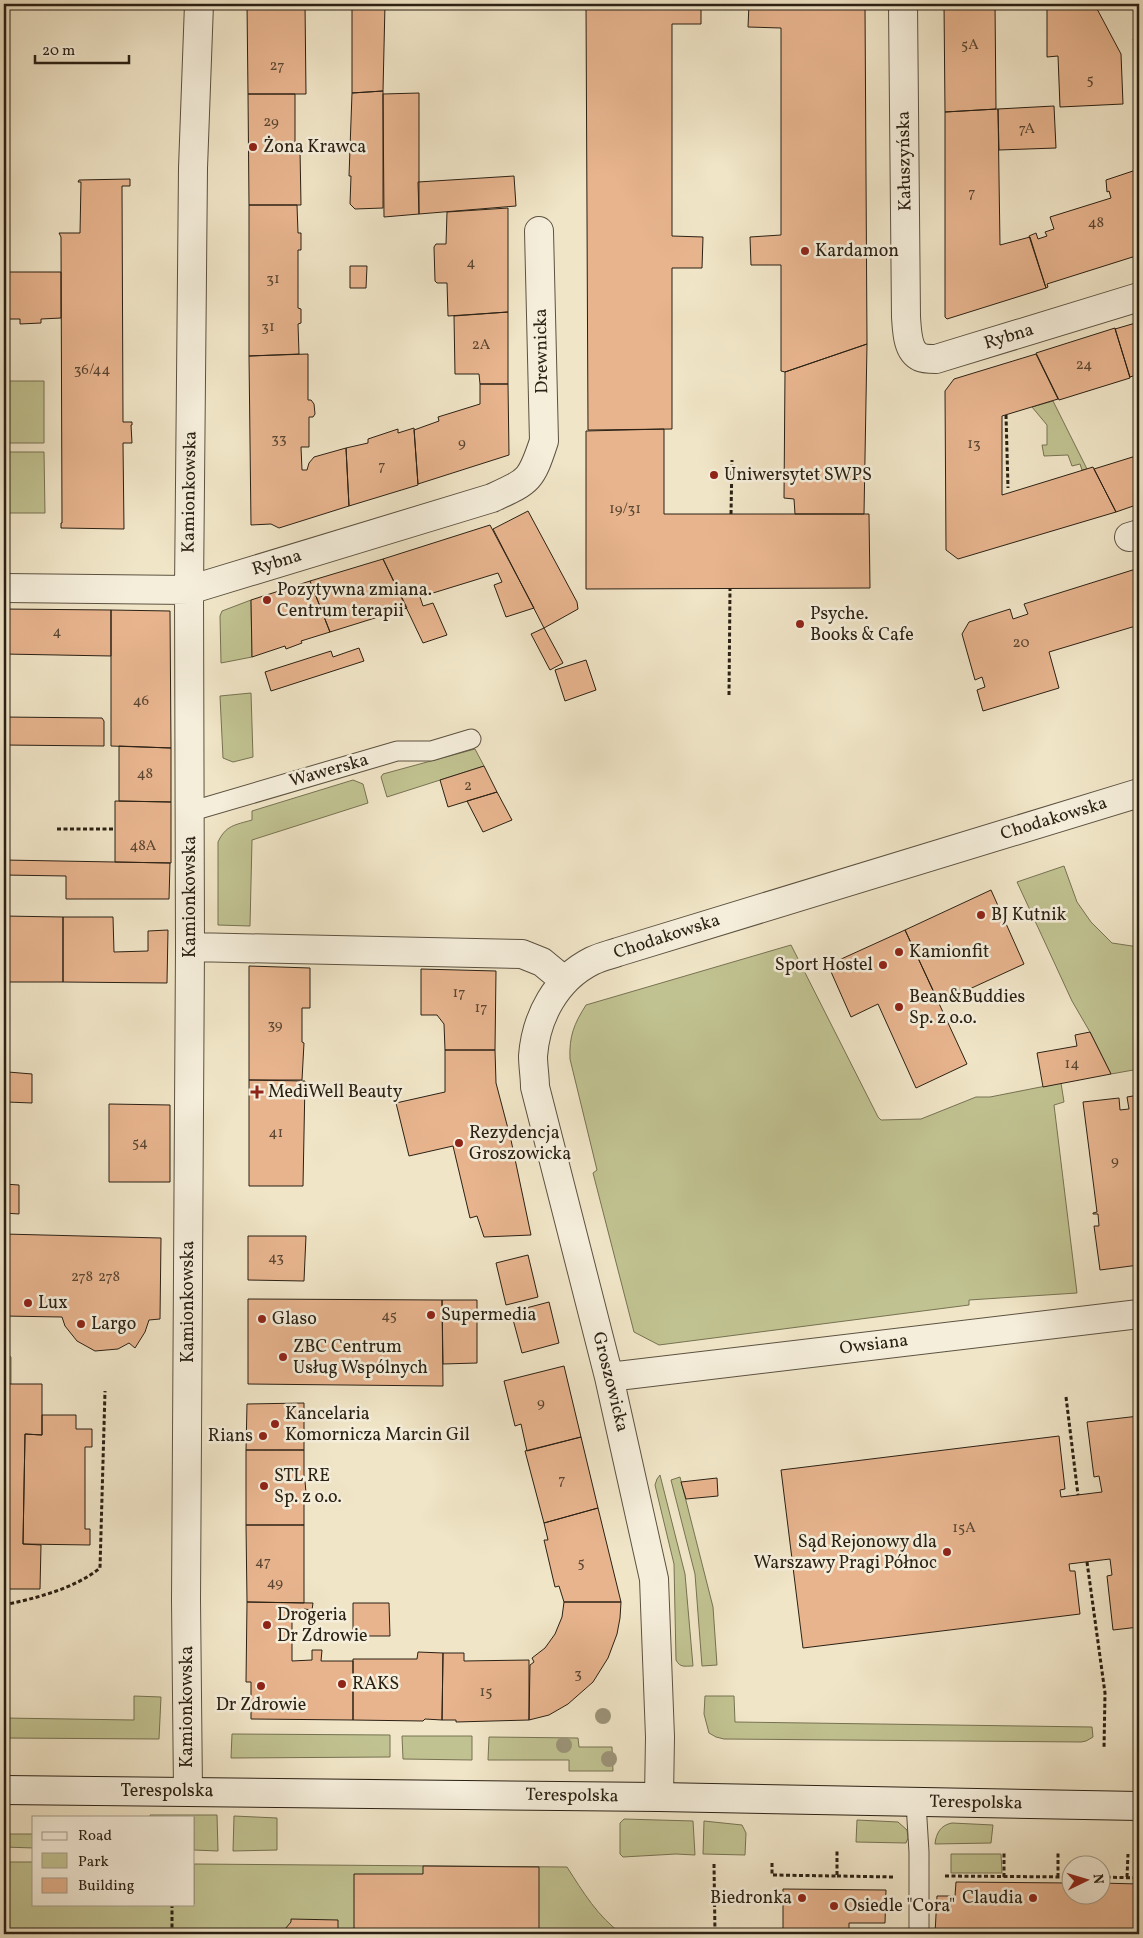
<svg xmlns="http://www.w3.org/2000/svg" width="1143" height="1938" font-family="Vollkorn,serif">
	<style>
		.green { fill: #c1c291; stroke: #767252 }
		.building { fill: #e7b48e; stroke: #2b2114 }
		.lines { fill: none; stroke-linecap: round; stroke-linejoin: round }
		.lane-casing { stroke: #5c5241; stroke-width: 21 }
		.street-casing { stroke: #5c5241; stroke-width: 30 }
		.secondary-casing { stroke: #2b2114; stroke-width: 30 }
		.path { stroke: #2b2114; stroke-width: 3; stroke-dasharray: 4 2.5; stroke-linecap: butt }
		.lane { stroke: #f5eedb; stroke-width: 19 }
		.street { stroke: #f5eedb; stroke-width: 28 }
		.secondary { stroke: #f5eedb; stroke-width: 28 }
		.tree { fill: #9c9479 }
		.poi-dot { fill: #8f2418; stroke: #f5eedb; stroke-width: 2 }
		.labels { text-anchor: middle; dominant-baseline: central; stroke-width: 5; stroke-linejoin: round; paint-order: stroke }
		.number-label { font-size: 15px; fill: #5a4632 }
		.poi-label { font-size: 18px; fill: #2b2114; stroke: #f5eedb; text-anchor: start }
		.street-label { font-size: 18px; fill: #2b2114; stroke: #f5eedb }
	</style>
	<rect width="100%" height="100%" fill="#f0e5c7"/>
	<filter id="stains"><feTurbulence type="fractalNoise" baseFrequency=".004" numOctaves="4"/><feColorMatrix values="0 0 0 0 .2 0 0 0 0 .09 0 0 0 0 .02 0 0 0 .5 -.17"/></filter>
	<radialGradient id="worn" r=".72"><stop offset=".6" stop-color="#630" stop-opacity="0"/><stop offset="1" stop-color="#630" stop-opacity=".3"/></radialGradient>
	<path class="green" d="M 4,381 L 44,381 L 44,443 L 4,443 Z
		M 1053,401 L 1087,469 L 1082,470 L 1080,464 L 1072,466 L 1068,455 L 1044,456 L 1042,445 L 1047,445 L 1047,425 L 1032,407 Z
		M 4,452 L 44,452 L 45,513 L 4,513 Z
		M 251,600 L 252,657 L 221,663 L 220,616 L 222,611 Z
		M 251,693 L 253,757 L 233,762 L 223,758 L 220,696 Z
		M 475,749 L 484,766 L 387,797 L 381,777 L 383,774 Z
		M 353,780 L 363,784 L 368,803 L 252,840 L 250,926 L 218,925 L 218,842 C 226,825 235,825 252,820 L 252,811 Z
		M 1064,866 L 1077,902 L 1091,922 L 1112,943 L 1132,946 L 1139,946 L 1139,1069 L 1111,1074 L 1090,1032 L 1072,1001 L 1017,882 Z
		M 791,945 L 878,1117 L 881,1120 L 921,1119 L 976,1097 L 990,1097 L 1061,1083 L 1064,1102 L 1054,1105 L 1077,1293 L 969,1300 L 969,1305 L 659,1345 L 634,1332 L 593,1173 L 597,1170 L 570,1059 C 569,1036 574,1024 586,1005 Z
		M 4,1353 L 11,1357 L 11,1384 L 4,1384 Z
		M 660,1475 L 685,1574 L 693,1666 C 685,1666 680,1668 676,1660 L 674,1564 L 655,1485 L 657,1479 Z
		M 680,1477 L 713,1607 L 717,1665 L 702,1666 L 695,1574 L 671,1480 Z
		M 134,1696 L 161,1697 L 159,1739 L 4,1738 L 4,1718 L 134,1720 Z
		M 705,1696 L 734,1696 L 735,1722 L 1092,1727 L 1093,1737 L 1086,1741 L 1081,1742 L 724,1739 L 716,1737 L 709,1733 L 704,1714 Z
		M 232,1734 L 390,1735 L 390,1757 L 231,1758 Z
		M 402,1736 L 472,1736 L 472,1760 L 403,1759 Z
		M 489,1737 L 578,1738 L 579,1747 L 612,1747 L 613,1771 L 569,1771 L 569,1760 L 488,1760 Z
		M 150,1815 L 217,1815 L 218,1851 L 194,1850 L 194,1817 L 150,1817 Z
		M 234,1816 L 277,1818 L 277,1850 L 233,1851 Z
		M 624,1819 L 693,1821 L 695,1855 L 676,1854 L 623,1857 L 620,1854 L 620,1823 Z
		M 857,1820 L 898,1822 L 907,1830 L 908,1838 L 906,1843 L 856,1842 Z
		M 704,1821 L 742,1825 L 746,1833 L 745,1855 L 703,1854 Z
		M 952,1823 L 993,1825 L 991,1843 L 935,1844 C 936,1833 941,1825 952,1823 Z
		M 4,1834 L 34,1834 L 34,1848 L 4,1847 Z
		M 951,1854 L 1001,1854 L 1002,1873 L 951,1873 Z
		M 4,1862 L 34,1862 L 34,1904 L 194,1904 L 194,1864 L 567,1867 C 583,1892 598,1917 622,1934 L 4,1934 Z"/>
	<path class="building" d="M 247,4 L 305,4 L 306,94 L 248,94 Z
		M 352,4 L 385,4 L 383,91 L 352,93 Z
		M 586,4 L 701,4 L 701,24 L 672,24 L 672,236 L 703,237 L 702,268 L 672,268 L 672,429 L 588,430 Z
		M 749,4 L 865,4 L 867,344 L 785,372 L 781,371 L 781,265 L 751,265 L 750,237 L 781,235 L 781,28 L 748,27 Z
		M 944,4 L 995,4 L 996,109 L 945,112 Z
		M 1096,7 L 1121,54 L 1123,104 L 1060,107 L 1058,56 L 1047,57 L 1047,9 Z
		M 1139,35 L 1139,50 L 1133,39 Z
		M 383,91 L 383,208 L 355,209 L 350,204 L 351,176 L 349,176 L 352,93 Z
		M 419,93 L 419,214 L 384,217 L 383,94 Z
		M 248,94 L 295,94 L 295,150 L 300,150 L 301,205 L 249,205 Z
		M 1054,106 L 1056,148 L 999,150 L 998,109 Z
		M 998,109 L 1000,245 L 1030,237 L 1046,288 L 947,319 L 945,317 L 945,112 Z
		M 1139,169 L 1139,255 L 1047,284 L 1048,287 L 1046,288 L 1029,236 L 1036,233 L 1038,239 L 1047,236 L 1045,232 L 1054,229 L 1050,217 L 1111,198 L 1109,191 L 1107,192 L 1106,180 Z
		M 514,176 L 516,206 L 419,214 L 418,182 Z
		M 130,179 L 130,186 L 122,186 L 123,422 L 132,422 L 132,425 L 131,425 L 132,443 L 123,443 L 124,529 L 61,528 L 61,523 L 62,523 L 61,237 L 59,233 L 80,233 L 81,182 L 78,182 L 79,180 Z
		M 249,205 L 297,205 L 298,233 L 301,233 L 301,250 L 298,250 L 298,308 L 301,309 L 301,323 L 298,324 L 299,354 L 249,356 Z
		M 508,208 L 508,312 L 448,316 L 447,283 L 437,283 L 435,281 L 434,247 L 436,244 L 446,244 L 447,212 Z
		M 350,266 L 367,266 L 366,288 L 350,288 Z
		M 4,272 L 61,272 L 61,318 L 41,319 L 41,323 L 20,324 L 20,319 L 4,319 Z
		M 508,312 L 508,384 L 480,384 L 479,374 L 455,374 L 454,316 Z
		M 1139,322 L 1139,374 L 1130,377 L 1115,329 Z
		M 1115,328 L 1130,378 L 1059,400 L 1036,353 Z
		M 867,344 L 864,514 L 795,514 L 794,499 L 784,498 L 785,372 Z
		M 308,354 L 308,400 L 311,400 L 314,404 L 315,414 L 313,417 L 309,417 L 309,447 L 301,447 L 302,470 L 307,470 L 309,463 L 314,457 L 346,448 L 349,506 L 279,528 L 271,524 L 251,525 L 249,356 Z
		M 1036,354 L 1058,399 L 1002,416 L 1002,495 L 1093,467 L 1116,512 L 958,559 L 946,550 L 945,391 L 954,379 Z
		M 480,384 L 508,384 L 509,455 L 418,484 L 414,430 L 439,421 L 438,417 L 480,404 Z
		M 414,428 L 418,485 L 349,506 L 346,448 L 368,443 L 368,439 L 398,429 L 398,433 Z
		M 664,429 L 664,514 L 869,514 L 870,588 L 586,589 L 586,431 Z
		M 1139,455 L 1139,504 L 1116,512 L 1094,469 Z
		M 528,511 L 577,602 L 578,609 L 544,628 L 493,529 Z
		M 490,525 L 534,608 L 506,617 L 494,585 L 502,582 L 498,573 L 420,597 L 423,606 L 433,603 L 447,635 L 423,643 L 383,559 Z
		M 383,559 L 407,608 L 330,632 L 310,581 Z
		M 1139,568 L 1139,625 L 1049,652 L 1059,688 L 983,711 L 977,690 L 985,687 L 982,677 L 975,680 L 962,634 L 969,622 L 1010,609 L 1013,619 L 1028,614 L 1024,604 Z
		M 310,581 L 330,632 L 301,641 L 302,643 L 286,649 L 285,646 L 252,657 L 251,600 Z
		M 4,609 L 111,610 L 111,656 L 4,654 Z
		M 111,610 L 170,611 L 171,748 L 111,746 Z
		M 544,628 L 563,663 L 550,670 L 531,634 Z
		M 359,648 L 364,661 L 271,691 L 265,672 L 331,651 L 333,657 Z
		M 586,660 L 596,690 L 565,701 L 555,670 Z
		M 4,717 L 102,718 L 104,721 L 104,746 L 4,745 Z
		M 119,746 L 171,748 L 171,802 L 119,801 Z
		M 484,766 L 497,792 L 448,807 L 440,780 Z
		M 497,792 L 512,820 L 483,832 L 467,801 Z
		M 115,801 L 171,802 L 171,863 L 115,862 Z
		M 4,860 L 170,863 L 169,899 L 66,899 L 66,876 L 4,875 Z
		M 991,890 L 1024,964 L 939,1003 L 905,930 Z
		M 4,916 L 63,917 L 63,982 L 4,982 Z
		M 63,917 L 113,917 L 114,952 L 148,951 L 148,931 L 168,930 L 167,983 L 63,982 Z
		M 905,930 L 967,1064 L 916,1088 L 878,1004 L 851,1017 L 828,965 Z
		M 249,966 L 310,968 L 310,1008 L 302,1008 L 302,1042 L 304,1043 L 302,1080 L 249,1080 Z
		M 421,969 L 496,971 L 495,1050 L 445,1050 L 444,1024 L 437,1015 L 421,1015 Z
		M 4,982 L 9,982 L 7,1103 L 4,1103 Z
		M 1090,1032 L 1111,1074 L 1043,1087 L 1037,1053 L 1077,1046 L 1075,1035 Z
		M 445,1050 L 495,1050 L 496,1083 L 511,1140 L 531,1235 L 484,1237 L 477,1216 L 470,1218 L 453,1146 L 409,1156 L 396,1103 L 445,1092 Z
		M 8,1072 L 32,1074 L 32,1103 L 7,1102 Z
		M 249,1080 L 305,1081 L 303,1186 L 249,1186 Z
		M 1139,1095 L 1139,1265 L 1100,1270 L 1094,1226 L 1099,1226 L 1098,1214 L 1093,1214 L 1093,1213 L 1097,1212 L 1083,1102 L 1119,1098 L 1120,1110 L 1129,1109 L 1127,1097 Z
		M 4,1103 L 7,1103 L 6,1132 L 4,1132 Z
		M 109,1104 L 170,1105 L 170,1182 L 109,1182 Z
		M 4,1184 L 19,1185 L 19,1214 L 4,1213 Z
		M 4,1234 L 161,1238 L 160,1319 L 149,1320 L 145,1332 L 135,1348 L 129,1343 L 118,1349 L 95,1351 L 77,1341 L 65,1326 L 62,1317 L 4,1316 Z
		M 248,1236 L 306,1236 L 304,1281 L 248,1280 Z
		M 528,1255 L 538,1297 L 506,1305 L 496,1263 Z
		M 248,1299 L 442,1300 L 443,1386 L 248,1384 Z
		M 442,1300 L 477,1300 L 477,1363 L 443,1364 Z
		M 549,1302 L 559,1343 L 522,1353 L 511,1312 Z
		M 564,1366 L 581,1437 L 527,1451 L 521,1424 L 515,1426 L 504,1381 Z
		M 4,1384 L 42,1384 L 42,1435 L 25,1434 L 23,1544 L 41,1545 L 40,1589 L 4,1589 Z
		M 304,1403 L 304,1450 L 246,1450 L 247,1404 Z
		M 42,1415 L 76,1415 L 76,1429 L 92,1429 L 92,1447 L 85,1447 L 85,1529 L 90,1529 L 90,1545 L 23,1544 L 25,1434 L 42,1435 Z
		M 1139,1416 L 1139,1627 L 1113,1630 L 1107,1576 L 1112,1575 L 1110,1559 L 1069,1564 L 1070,1571 L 1075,1571 L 1080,1614 L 803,1648 L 781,1470 L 1059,1436 L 1065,1489 L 1060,1490 L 1061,1497 L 1102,1492 L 1099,1476 L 1094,1477 L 1087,1422 Z
		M 581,1437 L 598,1508 L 544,1523 L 525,1451 Z
		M 246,1450 L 304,1450 L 304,1480 L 305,1481 L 306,1493 L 304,1495 L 304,1525 L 246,1525 Z
		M 717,1478 L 718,1496 L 686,1499 L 681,1482 Z
		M 598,1508 L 621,1602 L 564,1602 L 559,1586 L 555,1587 L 544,1540 L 548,1540 L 544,1523 Z
		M 246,1525 L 304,1525 L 304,1603 L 247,1602 Z
		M 247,1602 L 313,1603 L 312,1610 L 304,1609 L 304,1619 L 292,1619 L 292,1661 L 312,1660 L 312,1650 L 322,1650 L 321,1661 L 353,1661 L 353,1720 L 251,1719 L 251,1682 L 246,1682 Z
		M 564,1602 L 621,1602 L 620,1618 L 617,1634 L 608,1658 L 593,1682 L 568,1704 L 549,1715 L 529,1720 L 530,1665 L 534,1662 L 532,1658 L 545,1648 L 555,1634 L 562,1617 Z
		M 353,1603 L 389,1603 L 390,1636 L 353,1636 Z
		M 418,1652 L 443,1653 L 442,1720 L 425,1719 L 423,1721 L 353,1720 L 353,1659 L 417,1659 Z
		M 443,1653 L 464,1653 L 464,1661 L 529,1660 L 529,1720 L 456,1722 L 456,1720 L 442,1720 Z
		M 423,1866 L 539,1867 L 539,1934 L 494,1934 L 494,1930 L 430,1930 L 430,1934 L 354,1934 L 354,1874 L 423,1874 Z
		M 956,1882 L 1070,1883 L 1070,1896 L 1100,1896 L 1100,1883 L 1139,1884 L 1139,1934 L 935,1934 L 937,1896 L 955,1896 Z
		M 783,1889 L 886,1890 L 885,1923 L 849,1923 L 849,1934 L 783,1934 Z
		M 291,1919 L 338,1920 L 338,1934 L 290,1934 L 285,1929 L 291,1922 Z"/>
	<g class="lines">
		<defs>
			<path id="lane" d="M 189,812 L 397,751 L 431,751 L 471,739
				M 916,1803 L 919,1852 L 919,1934"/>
			<path id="street" d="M 903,4 L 906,317 C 907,330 907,351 920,357 C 924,359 931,359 936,359 L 1139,297
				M 1129,537 L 1139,534
				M 4,588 L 189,590 L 492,498 C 529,481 531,481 544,441 L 539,231
				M 190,947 L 522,954 L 542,962 L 565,981
				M 609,1377 L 1139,1314
				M 188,1791 L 186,1600 L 190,947 L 189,590 L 193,168 L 199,4
				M 659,1797 L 660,1737 L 654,1579 L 609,1377 L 535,1087 C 535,1077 533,1066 533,1056 C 536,1017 556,979 592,961 C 600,957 609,955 618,952 L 1139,793"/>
			<path id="secondary" d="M 4,1790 L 659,1797 L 1139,1806"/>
		</defs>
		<use href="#lane" class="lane-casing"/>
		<use href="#street" class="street-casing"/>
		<use href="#secondary" class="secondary-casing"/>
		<path class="path" d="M 1006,415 L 1008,488
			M 731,514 L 732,460
			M 729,695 L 730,588
			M 57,829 L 115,829
			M 1066,1397 L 1078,1495
			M 1087,1562 L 1105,1693 L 1104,1749
			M 4,1605 C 36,1598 74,1589 100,1568 L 105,1391
			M 772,1863 L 772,1875 L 837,1876 L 837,1849
			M 714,1864 L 715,1934
			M 837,1876 L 894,1877
			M 945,1876 L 1070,1877
			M 1004,1877 L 1004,1853
			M 1058,1877 L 1058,1853
			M 1100,1877 L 1139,1878
			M 1127,1877 L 1128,1854
			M 172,1934 L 172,1904"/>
		<use href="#lane" class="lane"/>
		<use href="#street" class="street"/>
		<use href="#secondary" class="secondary"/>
	</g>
	<g class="tree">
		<circle cx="603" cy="1716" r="8"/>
		<circle cx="564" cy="1745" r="8"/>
		<circle cx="609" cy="1759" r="8"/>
	</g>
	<g class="poi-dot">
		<circle cx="253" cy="147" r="5"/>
		<circle cx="805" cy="251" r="5"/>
		<circle cx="714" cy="475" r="5"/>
		<circle cx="267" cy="600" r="5"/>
		<circle cx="800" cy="624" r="5"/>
		<circle cx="981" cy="915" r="5"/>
		<circle cx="899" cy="952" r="5"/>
		<circle cx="883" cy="965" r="5"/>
		<circle cx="899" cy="1007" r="5"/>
		<path d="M254.5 1084.5h5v5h5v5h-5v5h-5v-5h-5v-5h5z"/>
		<circle cx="459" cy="1143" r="5"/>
		<circle cx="28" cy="1303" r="5"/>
		<circle cx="431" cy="1315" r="5"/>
		<circle cx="262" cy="1319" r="5"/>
		<circle cx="81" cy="1324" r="5"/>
		<circle cx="283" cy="1357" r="5"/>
		<circle cx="275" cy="1424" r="5"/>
		<circle cx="263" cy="1436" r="5"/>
		<circle cx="264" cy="1486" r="5"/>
		<circle cx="947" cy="1552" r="5"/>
		<circle cx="267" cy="1625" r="5"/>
		<circle cx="342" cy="1684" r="5"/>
		<circle cx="261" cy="1686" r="5"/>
		<circle cx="802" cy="1898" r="5"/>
		<circle cx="1033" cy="1898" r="5"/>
		<circle cx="834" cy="1906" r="5"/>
	</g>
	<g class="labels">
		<g class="number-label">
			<text x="970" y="45">5A</text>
			<text x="277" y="66">27</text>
			<text x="1090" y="80">5</text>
			<text x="271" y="122">29</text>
			<text x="1027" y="129">7A</text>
			<text x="972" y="193">7</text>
			<text x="1096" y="223">48</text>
			<text x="471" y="263">4</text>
			<text x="273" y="279">31</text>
			<text x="268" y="327">31</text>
			<text x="481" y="345">2A</text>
			<text x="1084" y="365">24</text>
			<text x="92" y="370">36/44</text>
			<text x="279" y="439">33</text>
			<text x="462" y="443">9</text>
			<text x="974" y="444">13</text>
			<text x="382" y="466">7</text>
			<text x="625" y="509">19/31</text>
			<text x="57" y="632">4</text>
			<text x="1021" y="643">20</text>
			<text x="141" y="701">46</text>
			<text x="145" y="774">48</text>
			<text x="468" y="786">2</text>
			<text x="143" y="846">48A</text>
			<text x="459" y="993">17</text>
			<text x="481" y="1008">17</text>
			<text x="275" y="1025">39</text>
			<text x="1072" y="1064">14</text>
			<text x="276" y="1133">41</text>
			<text x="140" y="1143">54</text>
			<text x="1115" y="1161">9</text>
			<text x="276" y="1258">43</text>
			<text x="82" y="1277">278</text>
			<text x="109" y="1277">278</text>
			<text x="389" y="1316">45</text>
			<text x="541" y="1403">9</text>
			<text x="562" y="1480">7</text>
			<text x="964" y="1528">15A</text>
			<text x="263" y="1562">47</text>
			<text x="581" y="1563">5</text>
			<text x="275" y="1583">49</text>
			<text x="578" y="1674">3</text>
			<text x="486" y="1692">15</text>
		</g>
		<g class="poi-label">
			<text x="263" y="147">Żona Krawca</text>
			<text x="815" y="251">Kardamon</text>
			<text x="724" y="475">Uniwersytet SWPS</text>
			<text x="277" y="590">Pozytywna zmiana.<tspan x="277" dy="21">Centrum terapii</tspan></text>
			<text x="810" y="614">Psyche.<tspan x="810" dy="21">Books &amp; Cafe</tspan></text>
			<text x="991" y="915">BJ Kutnik</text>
			<text x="909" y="952">Kamionfit</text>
			<text x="873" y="965" text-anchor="end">Sport Hostel</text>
			<text x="909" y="997">Bean&amp;Buddies<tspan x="909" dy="21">Sp. z o.o.</tspan></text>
			<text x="268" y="1092">MediWell Beauty</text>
			<text x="469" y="1133">Rezydencja<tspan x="469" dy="21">Groszowicka</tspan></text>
			<text x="38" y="1303">Lux</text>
			<text x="441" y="1315">Supermedia</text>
			<text x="272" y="1319">Glaso</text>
			<text x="91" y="1324">Largo</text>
			<text x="293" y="1347">ZBC Centrum<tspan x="293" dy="21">Usług Wspólnych</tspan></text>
			<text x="285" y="1414">Kancelaria<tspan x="285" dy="21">Komornicza Marcin Gil</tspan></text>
			<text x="253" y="1436" text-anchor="end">Rians</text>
			<text x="274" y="1476">STL RE<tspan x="274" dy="21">Sp. z o.o.</tspan></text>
			<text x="937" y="1542" text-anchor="end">Sąd Rejonowy dla<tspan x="937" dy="21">Warszawy Pragi Północ</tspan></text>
			<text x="277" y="1615">Drogeria<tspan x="277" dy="21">Dr Zdrowie</tspan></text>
			<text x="352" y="1684">RAKS</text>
			<text x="261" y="1705" text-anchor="middle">Dr Zdrowie</text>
			<text x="792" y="1898" text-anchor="end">Biedronka</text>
			<text x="1023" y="1898" text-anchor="end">Claudia</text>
			<text x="844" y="1906">Osiedle "Cora"</text>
		</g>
		<g class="street-label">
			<text transform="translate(905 161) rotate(-91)">Kałuszyńska</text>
			<text transform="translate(1009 337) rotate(-17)">Rybna</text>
			<text transform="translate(542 351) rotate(-91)">Drewnicka</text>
			<text transform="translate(190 492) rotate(-89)">Kamionkowska</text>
			<text transform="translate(277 563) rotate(-17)">Rybna</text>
			<text transform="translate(329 771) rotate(-16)">Wawerska</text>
			<text transform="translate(1054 819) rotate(-17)">Chodakowska</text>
			<text transform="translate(190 897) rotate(-90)">Kamionkowska</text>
			<text transform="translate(667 937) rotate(-18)">Chodakowska</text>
			<text transform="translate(188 1302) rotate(-90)">Kamionkowska</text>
			<text transform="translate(874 1345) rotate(-7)">Owsiana</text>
			<text transform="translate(610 1382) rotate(76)">Groszowicka</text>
			<text transform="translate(187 1707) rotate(-90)">Kamionkowska</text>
			<text x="167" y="1791">Terespolska</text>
			<text transform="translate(572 1796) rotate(1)">Terespolska</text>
			<text transform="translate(976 1803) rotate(1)">Terespolska</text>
		</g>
	</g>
	<rect width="1143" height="1938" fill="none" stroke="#f0e5c7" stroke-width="20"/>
	<rect x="5" y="5" width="1133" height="1928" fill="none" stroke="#2b2114" stroke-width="2.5"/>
	<rect x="10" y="10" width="1123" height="1918" fill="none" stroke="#2b2114"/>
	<rect x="32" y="1816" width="162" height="90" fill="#f5eedb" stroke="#a49c8b"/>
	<rect x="42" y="1832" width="25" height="8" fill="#f5eedb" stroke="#a49c8b"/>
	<text x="78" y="1840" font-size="15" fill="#2b2114">Road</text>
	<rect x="42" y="1853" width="25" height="15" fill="#c1c291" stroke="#a49c8b"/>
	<text x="78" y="1866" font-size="15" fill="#2b2114">Park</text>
	<rect x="42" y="1878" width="25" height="15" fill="#e7b48e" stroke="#a49c8b"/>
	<text x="78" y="1890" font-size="15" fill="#2b2114">Building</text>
	<g transform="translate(1086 1880) rotate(85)"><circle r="24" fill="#f5eedb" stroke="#a49c8b"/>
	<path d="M0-4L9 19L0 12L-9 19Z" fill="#8f2418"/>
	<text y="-8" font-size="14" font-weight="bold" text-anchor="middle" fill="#2b2114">N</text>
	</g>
	<path d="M35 55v8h94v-8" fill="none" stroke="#2b2114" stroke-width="2.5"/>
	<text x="42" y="55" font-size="15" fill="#2b2114" stroke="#f5eedb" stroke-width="4" paint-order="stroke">20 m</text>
	<rect width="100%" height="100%" filter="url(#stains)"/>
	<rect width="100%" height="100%" fill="url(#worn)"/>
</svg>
